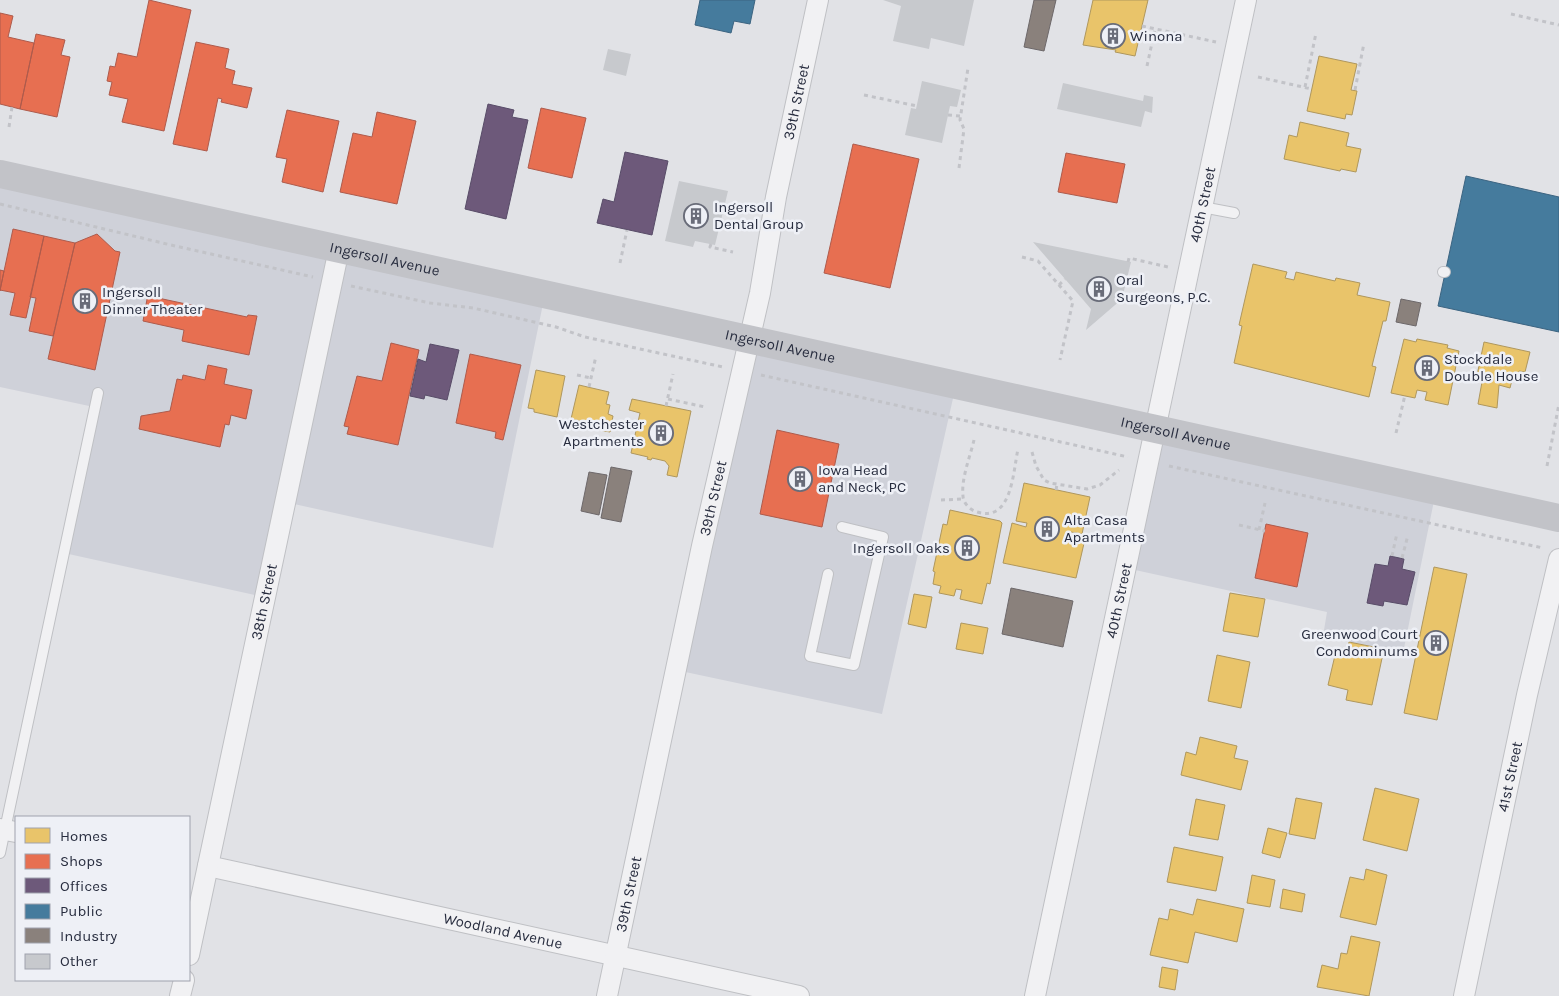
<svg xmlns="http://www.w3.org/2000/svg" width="1559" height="996" font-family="Karla,sans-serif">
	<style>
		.built { fill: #cfd1d9 }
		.homes { fill: #e9c46a; stroke: #af975d }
		.shops { fill: #e76f51; stroke: #ae5b4c }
		.offices { fill: #6d597a; stroke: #584c68 }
		.public { fill: #457b9d; stroke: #3c6481 }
		.industry { fill: #8a817c; stroke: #6d686a }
		.building { fill: #c7c9cd }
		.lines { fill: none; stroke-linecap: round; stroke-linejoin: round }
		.service-casing { stroke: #bfc0c4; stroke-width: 12 }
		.minor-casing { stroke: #bfc0c4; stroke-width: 22 }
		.path { stroke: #c2c3c8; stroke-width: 3; stroke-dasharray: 4 4; stroke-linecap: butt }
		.service { stroke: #f1f1f3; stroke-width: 10 }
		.minor { stroke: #f1f1f3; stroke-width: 20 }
		.secondary { stroke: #c2c3c8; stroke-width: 28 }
		.labels { text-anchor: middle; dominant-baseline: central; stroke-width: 5; stroke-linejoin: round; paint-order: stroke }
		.poi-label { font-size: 15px; fill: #282d3f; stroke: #eef0f6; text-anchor: start }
		.street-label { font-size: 15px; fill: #282d3f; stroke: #eef0f6 }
	</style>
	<rect width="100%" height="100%" fill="#e1e2e6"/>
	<path class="built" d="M 0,174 L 545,294 L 493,548 L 285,502 L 264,597 L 64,553 L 94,407 L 0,387 Z
		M 750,340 L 956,385 L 882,714 L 676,670 Z
		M 1156,429 L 1436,491 L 1403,653 L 1323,636 L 1327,612 L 1126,568 Z"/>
	<path class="homes" d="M 1093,0 L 1148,0 L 1135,56 L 1115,52 L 1116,50 L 1083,45 Z
		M 1319,56 L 1357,64 L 1351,90 L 1357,91 L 1352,115 L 1346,114 L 1345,119 L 1307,111 Z
		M 1300,122 L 1349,133 L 1346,146 L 1361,149 L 1356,172 L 1341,169 L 1340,171 L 1284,159 L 1289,135 L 1297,137 Z
		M 1253,264 L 1287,272 L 1285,278 L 1294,280 L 1296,272 L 1335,281 L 1336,278 L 1360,283 L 1357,295 L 1390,302 L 1386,321 L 1383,321 L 1372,366 L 1376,367 L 1369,397 L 1234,363 L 1242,326 L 1239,325 Z
		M 1404,339 L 1416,342 L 1417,339 L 1448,345 L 1447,348 L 1459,351 L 1448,405 L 1425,400 L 1427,392 L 1417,390 L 1415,398 L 1391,393 Z
		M 1484,342 L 1530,352 L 1525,372 L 1519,371 L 1518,377 L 1513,376 L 1510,388 L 1499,385 L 1497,408 L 1478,404 L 1482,382 L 1476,380 Z
		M 536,370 L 565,376 L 557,417 L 534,412 L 534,409 L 528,408 Z
		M 579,385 L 609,392 L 606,404 L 610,405 L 608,414 L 613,416 L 610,432 L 593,429 L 594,424 L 571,419 Z
		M 632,399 L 691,411 L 677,477 L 667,475 L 669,466 L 665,461 L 652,458 L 651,460 L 647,459 L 648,457 L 631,453 L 640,413 L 629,410 Z
		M 1024,483 L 1090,497 L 1082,534 L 1071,532 L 1070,536 L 1085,539 L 1076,578 L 1003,563 L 1012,523 L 1026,527 L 1027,523 L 1016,521 Z
		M 950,510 L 1000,521 L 1002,523 L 990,584 L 987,583 L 982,604 L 960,599 L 962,590 L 956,589 L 954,596 L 939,593 L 941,586 L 933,584 L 935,572 L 933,571 L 943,524 L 947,525 Z
		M 1434,567 L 1467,574 L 1437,720 L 1404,713 Z
		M 1230,593 L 1265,599 L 1258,637 L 1223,631 Z
		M 914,594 L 932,597 L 926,628 L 908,624 Z
		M 961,623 L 988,628 L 983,654 L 956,649 Z
		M 1349,642 L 1384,649 L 1372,705 L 1346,700 L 1348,690 L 1328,685 L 1336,651 L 1347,653 Z
		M 1217,655 L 1250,662 L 1241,708 L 1208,701 Z
		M 1200,737 L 1237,746 L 1234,758 L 1248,761 L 1241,790 L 1181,775 L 1186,752 L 1196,755 Z
		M 1375,788 L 1419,799 L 1407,851 L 1363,840 Z
		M 1296,798 L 1322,803 L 1315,839 L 1289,834 Z
		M 1196,799 L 1225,805 L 1218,840 L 1189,835 Z
		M 1268,828 L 1287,833 L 1280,858 L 1262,853 Z
		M 1174,847 L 1223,857 L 1216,891 L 1167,882 Z
		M 1366,869 L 1387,875 L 1376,925 L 1340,917 L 1350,877 L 1364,880 Z
		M 1252,875 L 1275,880 L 1270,907 L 1247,903 Z
		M 1283,889 L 1305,894 L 1302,912 L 1280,908 Z
		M 1197,899 L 1244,909 L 1237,942 L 1195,932 L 1188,963 L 1150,955 L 1159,918 L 1168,920 L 1170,909 L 1193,915 Z
		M 1351,936 L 1380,942 L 1369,996 L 1317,987 L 1322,965 L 1338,969 L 1341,953 L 1347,954 Z
		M 1162,967 L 1178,970 L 1175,990 L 1159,987 Z"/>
	<path class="shops" d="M 149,0 L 191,10 L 164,131 L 122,122 L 128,99 L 109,95 L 112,82 L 107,81 L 110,66 L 115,67 L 118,53 L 137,57 Z
		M 0,13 L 13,16 L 8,37 L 34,43 L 20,109 L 0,104 Z
		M 36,34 L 65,40 L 61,55 L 70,57 L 57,117 L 20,109 Z
		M 196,42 L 229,49 L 225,68 L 235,71 L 232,84 L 252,88 L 247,108 L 221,102 L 222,99 L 218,98 L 207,151 L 173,144 Z
		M 541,108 L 586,118 L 572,178 L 528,168 Z
		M 287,110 L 339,121 L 323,192 L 282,182 L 287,159 L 276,157 Z
		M 377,112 L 416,121 L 397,204 L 340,192 L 353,133 L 372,137 Z
		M 853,144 L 919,159 L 890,288 L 824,273 Z
		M 1066,153 L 1125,164 L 1117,203 L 1058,192 Z
		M 13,229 L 44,236 L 26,318 L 10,315 L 15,293 L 0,290 Z
		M 97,234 L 115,251 L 120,252 L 95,370 L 48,359 L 75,243 Z
		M 44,236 L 75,243 L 53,336 L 29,331 L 36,298 L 30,297 Z
		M 0,270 L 4,271 L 0,291 Z
		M 148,294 L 158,296 L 158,298 L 247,317 L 248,315 L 257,316 L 249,355 L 182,341 L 184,330 L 143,321 Z
		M 391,343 L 419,350 L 398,445 L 347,434 L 349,427 L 344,426 L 357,376 L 382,381 Z
		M 470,354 L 521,365 L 503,440 L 495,438 L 496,432 L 456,423 Z
		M 208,365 L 227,369 L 224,384 L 252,390 L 246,419 L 231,415 L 229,425 L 225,424 L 220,447 L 139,429 L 141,416 L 170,411 L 177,379 L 182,380 L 183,375 L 205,380 Z
		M 777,430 L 839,444 L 822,527 L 760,514 Z
		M 1266,524 L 1308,533 L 1297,587 L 1255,578 Z"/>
	<path class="offices" d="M 488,104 L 514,110 L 512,117 L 528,120 L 506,219 L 465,209 Z
		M 625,152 L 668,161 L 652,235 L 597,223 L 603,199 L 614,202 Z
		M 430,344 L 459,350 L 447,400 L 425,395 L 424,399 L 410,396 L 418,359 L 426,362 Z
		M 1390,556 L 1404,559 L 1402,569 L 1415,572 L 1407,605 L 1384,601 L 1383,606 L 1367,603 L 1375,564 L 1388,566 Z"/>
	<path class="public" d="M 700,0 L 755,0 L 750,24 L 734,21 L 731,33 L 695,25 Z
		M 1466,176 L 1559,197 L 1559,332 L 1438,306 Z"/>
	<path class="industry" d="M 1034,0 L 1056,0 L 1044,51 L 1024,47 Z
		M 1401,299 L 1421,303 L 1416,326 L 1396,322 Z
		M 611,467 L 632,471 L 621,522 L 601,518 Z
		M 589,472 L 607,475 L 599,515 L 581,511 Z
		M 1011,588 L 1073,601 L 1063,647 L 1002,634 Z"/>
	<path class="building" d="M 883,0 L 974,0 L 964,46 L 931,38 L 929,49 L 893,41 L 901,6 Z
		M 608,49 L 631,54 L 626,76 L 603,70 Z
		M 922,81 L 961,90 L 957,107 L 950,106 L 942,143 L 905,135 L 911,108 L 916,109 Z
		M 1063,83 L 1143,101 L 1144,95 L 1153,97 L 1152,113 L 1145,111 L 1141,127 L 1057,109 Z
		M 679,181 L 728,191 L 715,245 L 695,241 L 693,247 L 665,241 Z
		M 1033,242 L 1131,262 L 1122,299 L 1086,330 L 1091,309 Z"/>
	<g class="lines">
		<defs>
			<path id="service" d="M 1202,207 L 1234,213
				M 1443,272 L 1445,272
				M 828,574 L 810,656 L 854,665 L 883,537 L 842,527
				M 0,853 L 98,393"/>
			<g id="minor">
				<path d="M 0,829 L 16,832"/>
				<path id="s1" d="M 208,866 L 799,996"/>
				<path id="s2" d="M 189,955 L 339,249"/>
				<path d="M 180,996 L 184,980"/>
				<path id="s3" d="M 607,996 L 702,546 L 760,293 L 776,197 L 818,0"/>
				<path id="s4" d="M 1035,996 L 1246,0"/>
				<path id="s5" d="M 1464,996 L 1527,695 L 1559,559"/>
			</g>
		</defs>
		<use href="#service" class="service-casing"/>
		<use href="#minor" class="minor-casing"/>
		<path class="path" d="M 1511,14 L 1559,25
			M 1142,26 L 1216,42
			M 1147,66 L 1155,29
			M 1258,77 L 1312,89
			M 1305,87 L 1316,33
			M 1355,90 L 1364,43
			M 864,95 L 917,106
			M 948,115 L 960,116
			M 9,127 L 12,107
			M 959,168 L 964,129 L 960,120 L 968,68
			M 0,204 L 171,245 L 313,277
			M 711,244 L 710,247 L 733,252
			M 1022,257 L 1038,261 L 1073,301 L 1060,360
			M 1128,262 L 1129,258 L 1168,267
			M 620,263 L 627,230
			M 1059,285 L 1065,279
			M 351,286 L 430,303 L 473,308 L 556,327 L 585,337 L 723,367
			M 577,375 L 591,378
			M 761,375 L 1128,457
			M 589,387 L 596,356
			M 668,399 L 705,407
			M 666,406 L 673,374
			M 1396,433 L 1405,395
			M 974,440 C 970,457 961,479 963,496 C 963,503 970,510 977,512 C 1012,523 1013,472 1018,449
			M 1032,452 L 1036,466 L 1044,480 L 1050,483 L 1087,489 L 1100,485 L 1119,470
			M 1169,466 L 1543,548
			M 1547,466 L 1559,404
			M 1056,490 L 1057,484
			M 941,500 L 963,499
			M 1239,525 L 1265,531
			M 1259,530 L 1265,503
			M 1392,556 L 1397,533
			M 1402,558 L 1408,535"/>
		<use href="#service" class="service"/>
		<use href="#minor" class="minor"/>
		<path class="secondary" id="s6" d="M 0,174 L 1559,518"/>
	</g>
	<defs>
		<symbol id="building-ring" viewBox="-11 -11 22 22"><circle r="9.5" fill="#eef0f6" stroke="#696c79" stroke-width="1.5"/><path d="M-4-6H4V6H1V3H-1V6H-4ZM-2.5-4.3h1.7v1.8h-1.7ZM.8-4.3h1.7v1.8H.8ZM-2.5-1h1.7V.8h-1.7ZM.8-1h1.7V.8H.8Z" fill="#696c79"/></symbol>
	</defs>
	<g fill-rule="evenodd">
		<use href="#building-ring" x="1099" y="22" width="28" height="28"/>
		<use href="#building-ring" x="682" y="202" width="28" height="28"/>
		<use href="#building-ring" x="1085" y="275" width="28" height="28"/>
		<use href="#building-ring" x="71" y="287" width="28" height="28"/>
		<use href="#building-ring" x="1413" y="354" width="28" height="28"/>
		<use href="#building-ring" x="647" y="419" width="28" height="28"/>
		<use href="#building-ring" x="786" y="465" width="28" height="28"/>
		<use href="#building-ring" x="1033" y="515" width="28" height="28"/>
		<use href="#building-ring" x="953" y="534" width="28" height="28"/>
		<use href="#building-ring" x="1422" y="629" width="28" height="28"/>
	</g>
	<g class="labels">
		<g class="poi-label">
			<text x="1130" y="36">Winona</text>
			<text x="714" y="207">Ingersoll<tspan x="714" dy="17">Dental Group</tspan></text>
			<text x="1116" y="280">Oral<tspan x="1116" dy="17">Surgeons, P.C.</tspan></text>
			<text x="102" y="292">Ingersoll<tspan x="102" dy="17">Dinner Theater</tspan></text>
			<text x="1444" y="359">Stockdale<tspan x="1444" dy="17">Double House</tspan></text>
			<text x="644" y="424" text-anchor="end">Westchester<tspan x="644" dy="17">Apartments</tspan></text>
			<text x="818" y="470">Iowa Head<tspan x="818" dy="17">and Neck, PC</tspan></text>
			<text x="1064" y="520">Alta Casa<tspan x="1064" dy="17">Apartments</tspan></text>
			<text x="950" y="548" text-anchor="end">Ingersoll Oaks</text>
			<text x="1418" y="634" text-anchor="end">Greenwood Court<tspan x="1418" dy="17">Condominums</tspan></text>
		</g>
		<g class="street-label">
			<text stroke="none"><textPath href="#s3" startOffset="914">39th Street</textPath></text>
			<text stroke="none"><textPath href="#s4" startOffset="809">40th Street</textPath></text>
			<text stroke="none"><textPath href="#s6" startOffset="394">Ingersoll Avenue</textPath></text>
			<text stroke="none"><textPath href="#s6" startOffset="799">Ingersoll Avenue</textPath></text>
			<text stroke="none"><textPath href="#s6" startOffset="1204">Ingersoll Avenue</textPath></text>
			<text stroke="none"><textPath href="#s3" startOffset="509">39th Street</textPath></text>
			<text stroke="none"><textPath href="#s4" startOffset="404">40th Street</textPath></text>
			<text stroke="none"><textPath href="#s2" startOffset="361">38th Street</textPath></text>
			<text stroke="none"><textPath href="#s5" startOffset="224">41st Street</textPath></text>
			<text stroke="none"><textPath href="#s3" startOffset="104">39th Street</textPath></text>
			<text stroke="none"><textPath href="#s1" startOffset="302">Woodland Avenue</textPath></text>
		</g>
	</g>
	<rect x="15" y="816" width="175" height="165" fill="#eef0f6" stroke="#9fa2ad"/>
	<rect x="25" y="828" width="25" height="15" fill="#e9c46a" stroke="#9fa2ad"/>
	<text x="60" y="841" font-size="15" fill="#282d3f">Homes</text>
	<rect x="25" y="854" width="25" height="15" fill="#e76f51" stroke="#9fa2ad"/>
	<text x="60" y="866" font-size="15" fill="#282d3f">Shops</text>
	<rect x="25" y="878" width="25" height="15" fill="#6d597a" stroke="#9fa2ad"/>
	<text x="60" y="891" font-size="15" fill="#282d3f">Offices</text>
	<rect x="25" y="904" width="25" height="15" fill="#457b9d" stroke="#9fa2ad"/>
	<text x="60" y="916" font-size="15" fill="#282d3f">Public</text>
	<rect x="25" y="928" width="25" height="15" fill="#8a817c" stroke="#9fa2ad"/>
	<text x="60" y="941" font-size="15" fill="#282d3f">Industry</text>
	<rect x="25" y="954" width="25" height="15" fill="#c7c9cd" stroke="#9fa2ad"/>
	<text x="60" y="966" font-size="15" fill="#282d3f">Other</text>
</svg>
